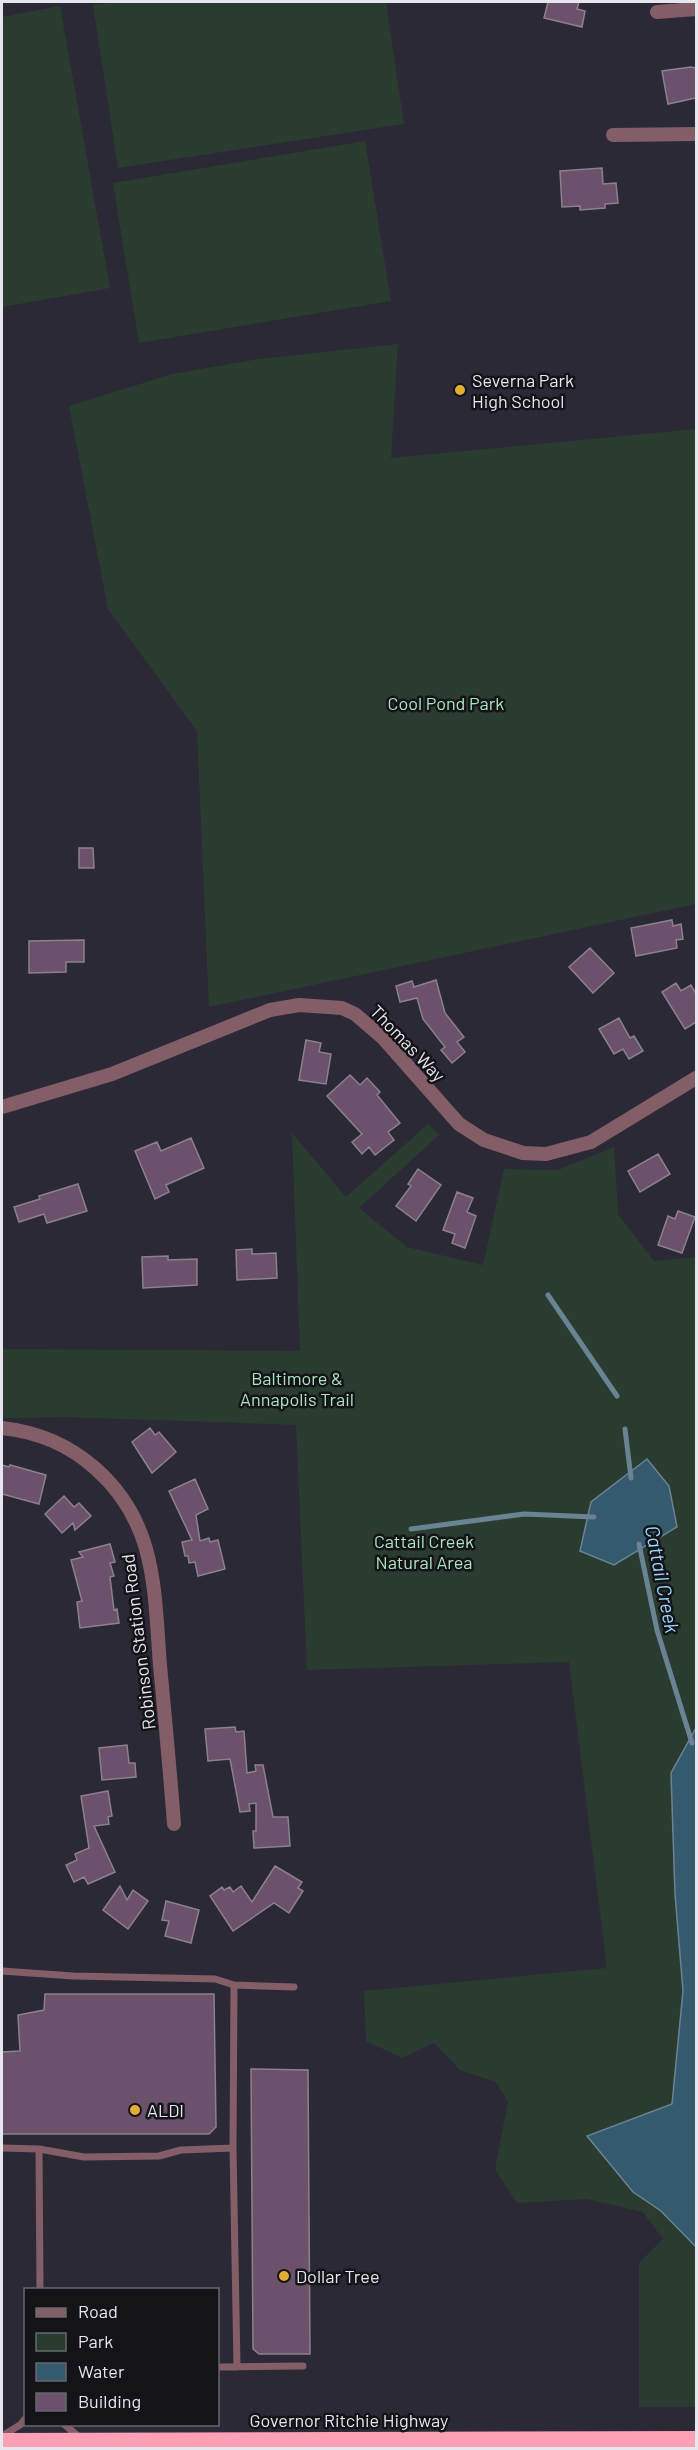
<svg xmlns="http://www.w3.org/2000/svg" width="698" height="2450" font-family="Barlow,sans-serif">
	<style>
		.green { fill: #2a3c2f }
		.water { fill: #35596d; stroke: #6a8394; stroke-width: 1.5 }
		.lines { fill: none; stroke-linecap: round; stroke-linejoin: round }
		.stream { stroke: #6a8394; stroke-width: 5 }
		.building { fill: #6b516c; stroke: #8c808c; stroke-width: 1.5 }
		.lane { stroke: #845e66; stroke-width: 7 }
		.street { stroke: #845e66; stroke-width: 14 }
		.highway { stroke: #fea1b7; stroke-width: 18 }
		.poi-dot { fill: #e2af34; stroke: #131318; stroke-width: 2 }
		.labels { text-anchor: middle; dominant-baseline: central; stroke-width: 5; stroke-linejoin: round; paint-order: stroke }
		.poi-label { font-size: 18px; fill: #e6e6ee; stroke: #131318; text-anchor: start }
		.park-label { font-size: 18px; fill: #aae6bc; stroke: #131318 }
		.street-label { font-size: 18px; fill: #e6e6ee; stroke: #131318 }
		.water-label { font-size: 20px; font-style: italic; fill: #98d7fc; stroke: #131318 }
	</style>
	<rect width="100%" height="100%" fill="#2b2936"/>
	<path class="green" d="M 117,2 L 386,2 L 404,124 L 118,168 L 93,5 Z
		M 60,6 L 110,288 L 2,307 L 2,17 Z
		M 365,141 L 391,301 L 139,343 L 113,183 Z
		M 398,344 L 391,458 L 696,429 L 696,904 L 209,1007 L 197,731 L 108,609 L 69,406 L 172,374 L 259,359 Z
		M 428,1124 L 439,1135 L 359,1208 L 407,1247 L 483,1265 L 504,1169 L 558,1170 L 614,1147 L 618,1214 L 654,1261 L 696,1257 L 696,2407 L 639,2407 L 639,2263 L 663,2239 L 643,2212 L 587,2199 L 517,2203 L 495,2169 L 508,2102 L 496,2082 L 460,2070 L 434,2043 L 402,2058 L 366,2041 L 364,1991 L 607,1968 L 569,1662 L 307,1670 L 296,1425 L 65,1417 L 2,1418 L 2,1349 L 300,1351 L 292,1133 L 346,1197 Z"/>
	<path class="water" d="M 647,1459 L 669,1486 L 677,1527 L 614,1565 L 580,1551 L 591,1502 Z
		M 696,1728 L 696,2247 L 661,2211 L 633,2192 L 587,2136 L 672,2104 L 683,1991 L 675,1894 L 671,1773 Z"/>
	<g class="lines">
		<path class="stream" d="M 548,1295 L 617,1396
			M 625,1429 L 631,1478
			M 411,1529 L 524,1514 L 594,1517
			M 639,1544 L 657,1630 L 692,1743"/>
	</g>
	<path class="building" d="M 548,2 L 579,2 L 577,9 L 585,11 L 582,27 L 544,18 Z
		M 691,67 L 696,68 L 696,98 L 668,104 L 662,71 Z
		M 602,168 L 603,184 L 616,183 L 618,203 L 605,204 L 605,208 L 580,210 L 580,206 L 562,207 L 560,171 Z
		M 79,848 L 93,848 L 94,868 L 79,868 Z
		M 672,920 L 673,926 L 681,924 L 683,939 L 676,940 L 677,948 L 636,956 L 631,928 Z
		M 84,940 L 84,962 L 66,962 L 66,972 L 29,973 L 29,941 Z
		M 590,948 L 614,973 L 593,993 L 569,967 Z
		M 436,980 L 445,1013 L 464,1037 L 457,1042 L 465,1052 L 452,1063 L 441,1050 L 445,1047 L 423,1019 L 417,998 L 400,1002 L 396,986 L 412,981 L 414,987 Z
		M 676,983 L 681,991 L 691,985 L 696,994 L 696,1022 L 685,1029 L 662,992 Z
		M 619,1018 L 630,1038 L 634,1036 L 643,1051 L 629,1059 L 623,1049 L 614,1054 L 599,1029 Z
		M 306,1040 L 321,1043 L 319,1052 L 331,1054 L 326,1084 L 299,1080 Z
		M 350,1075 L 360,1085 L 367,1078 L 380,1092 L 377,1095 L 400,1123 L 388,1132 L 394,1140 L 375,1155 L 369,1147 L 362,1154 L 352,1142 L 362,1134 L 327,1096 Z
		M 191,1138 L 204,1168 L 166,1185 L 169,1192 L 155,1199 L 135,1151 L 157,1142 L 161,1151 Z
		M 658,1154 L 670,1174 L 640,1192 L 628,1171 Z
		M 418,1169 L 441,1185 L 416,1221 L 396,1206 L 411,1186 L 408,1184 Z
		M 78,1184 L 87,1211 L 47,1223 L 44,1214 L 19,1222 L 14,1207 L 40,1199 L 39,1196 Z
		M 457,1192 L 473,1198 L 467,1212 L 476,1216 L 465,1248 L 452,1243 L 455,1234 L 443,1230 Z
		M 678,1211 L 695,1217 L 682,1253 L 658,1245 L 668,1216 L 675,1219 Z
		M 252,1249 L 252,1254 L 276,1253 L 277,1278 L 237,1280 L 236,1250 Z
		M 168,1256 L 168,1260 L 197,1259 L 197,1285 L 143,1288 L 142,1257 Z
		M 150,1428 L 155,1435 L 159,1432 L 176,1452 L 152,1473 L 132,1442 Z
		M 2,1465 L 9,1467 L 10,1465 L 46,1475 L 39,1504 L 2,1494 Z
		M 195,1479 L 208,1509 L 196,1515 L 200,1541 L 209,1538 L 210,1542 L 218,1540 L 225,1569 L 198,1576 L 195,1562 L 189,1563 L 188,1556 L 185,1556 L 182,1542 L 192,1540 L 169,1491 Z
		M 64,1496 L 74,1507 L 79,1503 L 91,1516 L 75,1530 L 73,1523 L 62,1533 L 45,1514 Z
		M 110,1544 L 115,1562 L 110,1563 L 114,1576 L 110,1577 L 114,1610 L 117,1609 L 119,1623 L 80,1628 L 77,1602 L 82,1601 L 71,1560 L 83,1557 L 79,1552 Z
		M 235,1727 L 236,1732 L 244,1731 L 247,1773 L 256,1771 L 255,1765 L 263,1765 L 273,1817 L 288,1817 L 290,1846 L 254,1848 L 253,1831 L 256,1831 L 256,1803 L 249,1804 L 250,1811 L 240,1812 L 230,1759 L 208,1761 L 205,1729 Z
		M 127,1745 L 129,1763 L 135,1763 L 136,1777 L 102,1780 L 99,1748 Z
		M 108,1791 L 112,1816 L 108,1817 L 109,1824 L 94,1826 L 115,1872 L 88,1884 L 84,1877 L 74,1882 L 66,1865 L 77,1860 L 75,1854 L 89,1848 L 81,1796 Z
		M 275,1866 L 302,1882 L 298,1888 L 303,1891 L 289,1913 L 274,1903 L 233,1931 L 210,1896 L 222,1887 L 224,1890 L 230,1887 L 233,1892 L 241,1886 L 252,1902 Z
		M 120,1886 L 127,1900 L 133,1890 L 148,1901 L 128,1929 L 103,1910 Z
		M 166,1901 L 199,1910 L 191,1943 L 165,1936 L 169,1921 L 162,1920 Z
		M 45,1994 L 214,1994 L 216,2127 L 209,2134 L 2,2134 L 2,2052 L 20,2051 L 18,2015 L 44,2010 Z
		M 251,2069 L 308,2070 L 310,2354 L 259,2354 L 253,2349 Z"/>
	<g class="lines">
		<path class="lane" d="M 2,1971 L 73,1976 L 215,1979 L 234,1985 L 294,1987
			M 2,2148 L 39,2149 L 84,2157 L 159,2156 L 181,2150 L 233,2148 L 237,2367
			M 233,2148 L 234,1985
			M 39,2149 L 40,2290
			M 218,2367 L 303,2366
			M 64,2424 L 79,2437
			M 2,2436 L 20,2425 L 26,2418"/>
		<path class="street" d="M 657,12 L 696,9
			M 613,135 L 696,134
			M 2,1107 L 112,1074 L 270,1010 L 299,1005 L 342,1008 L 355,1014 L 384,1039 L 459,1124 L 484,1140 L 523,1153 L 546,1154 L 591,1142 L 696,1078
			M 2,1428 C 38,1432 68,1444 96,1469 C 157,1523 154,1590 160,1665 C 165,1718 170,1771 174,1824"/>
		<path class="highway" d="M 2,2442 L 696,2440"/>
	</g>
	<g class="poi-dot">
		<circle cx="460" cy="390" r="6"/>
		<circle cx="135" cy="2110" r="6"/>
		<circle cx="284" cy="2276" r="6"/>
	</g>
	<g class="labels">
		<g class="poi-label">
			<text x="472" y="380">Severna Park<tspan x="472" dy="21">High School</tspan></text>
			<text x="147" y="2110">ALDI</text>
			<text x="296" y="2276">Dollar Tree</text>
		</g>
		<g class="park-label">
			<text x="446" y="703">Cool Pond Park</text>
			<text x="297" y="1378">Baltimore &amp;<tspan x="297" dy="21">Annapolis Trail</tspan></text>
			<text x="424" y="1541">Cattail Creek<tspan x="424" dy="21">Natural Area</tspan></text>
		</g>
		<g class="street-label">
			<text transform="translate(408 1043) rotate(46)">Thomas Way</text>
			<text transform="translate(138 1642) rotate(-97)">Robinson Station Road</text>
			<text x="349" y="2420">Governor Ritchie Highway</text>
		</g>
		<g class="water-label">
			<text transform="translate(663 1579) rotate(79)">Cattail Creek</text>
		</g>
	</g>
	<rect width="698" height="2450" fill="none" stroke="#e6e6ee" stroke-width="6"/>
	<rect x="24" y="2288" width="195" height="138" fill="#131318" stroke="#67676e" stroke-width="1.5"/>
	<rect x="36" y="2308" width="30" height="9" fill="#845e66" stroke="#67676e" stroke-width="1.5"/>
	<text x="78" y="2318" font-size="18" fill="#e6e6ee">Road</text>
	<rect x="36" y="2333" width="30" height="18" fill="#2a3c2f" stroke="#67676e" stroke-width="1.5"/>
	<text x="78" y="2348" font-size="18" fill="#e6e6ee">Park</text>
	<rect x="36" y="2363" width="30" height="18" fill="#35596d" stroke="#67676e" stroke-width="1.5"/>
	<text x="78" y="2378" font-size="18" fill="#e6e6ee">Water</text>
	<rect x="36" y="2393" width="30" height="18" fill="#6b516c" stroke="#67676e" stroke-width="1.5"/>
	<text x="78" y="2408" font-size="18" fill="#e6e6ee">Building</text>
</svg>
